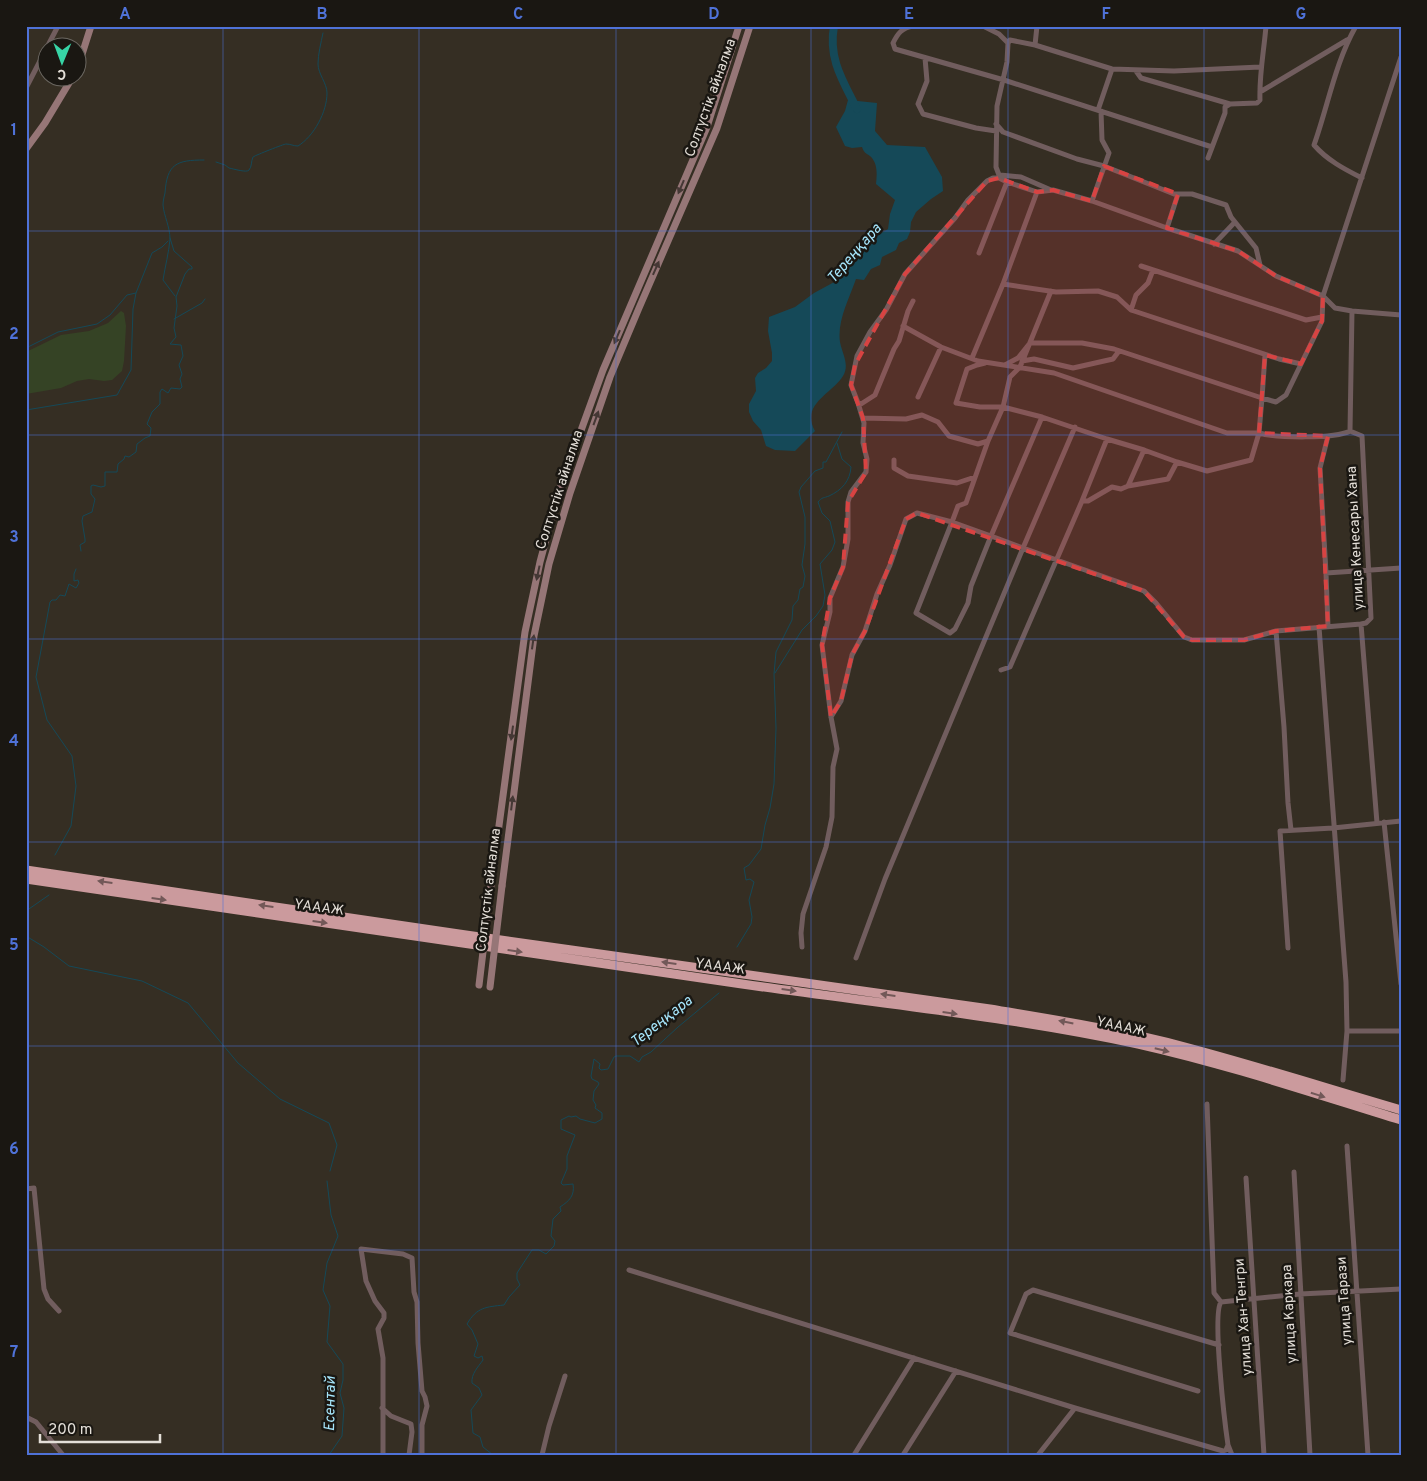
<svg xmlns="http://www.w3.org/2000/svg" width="1427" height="1481" font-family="Overpass,sans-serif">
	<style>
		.green { fill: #354325 }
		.water { fill: #154958 }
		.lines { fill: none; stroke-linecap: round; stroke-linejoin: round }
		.stream { stroke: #154958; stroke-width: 1 }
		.river { stroke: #154958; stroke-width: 8 }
		.street { stroke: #715d5e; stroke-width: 5 }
		.secondary { stroke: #967677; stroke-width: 7 }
		.highway { stroke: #cb9a9d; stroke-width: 9 }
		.secondary-bridge { stroke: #967677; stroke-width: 7 }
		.oneway { fill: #453835 }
		.oneway2 { fill: #725858 }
		.marked { fill: #d84342; fill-opacity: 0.2; stroke: #d84342; stroke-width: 4; stroke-dasharray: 10 6; stroke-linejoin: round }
		.grid { fill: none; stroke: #4f72d8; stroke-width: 1; stroke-opacity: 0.55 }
		.labels { text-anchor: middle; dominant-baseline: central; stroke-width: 5; stroke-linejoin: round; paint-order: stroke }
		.street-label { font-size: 14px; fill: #e4dfd8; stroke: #1a1712 }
		.water-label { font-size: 15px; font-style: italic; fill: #a6e6fc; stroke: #1a1712 }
		.neatline { fill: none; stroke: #4f72d8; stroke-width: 2 }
		.grid-label { font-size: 16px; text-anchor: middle; font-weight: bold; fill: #4f72d8 }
	</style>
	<rect width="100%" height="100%" fill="#352e23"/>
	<path class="green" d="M 121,311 L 124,313 L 126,326 L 124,361 L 122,371 L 112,380 L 104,381 L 89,379 L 77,381 L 61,388 L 26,394 L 26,352 L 61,335 L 89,331 L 108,323 Z"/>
	<path class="water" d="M 848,100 L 877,103 L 875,131 L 887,145 L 925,147 L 942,177 L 943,191 L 931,199 L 916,212 L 911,222 L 910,232 L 907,239 L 899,243 L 896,250 L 882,257 L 880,265 L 871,269 L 864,280 L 856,279 C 849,299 837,321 840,342 C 842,353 850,365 843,376 C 832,394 800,404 815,431 L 795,451 L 775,450 L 766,446 L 761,430 L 753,421 L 749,412 L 749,404 L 756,391 L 755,378 L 758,373 L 766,368 L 772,361 L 772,353 L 768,331 L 769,317 L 795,307 L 814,293 L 838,280 L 848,265 L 849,259 L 855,257 L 862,245 L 888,229 L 890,214 L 895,200 L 876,184 C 877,175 878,163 870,156 C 866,153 864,153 862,147 L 852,148 L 845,146 L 836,127 L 845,111 Z"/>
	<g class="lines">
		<path class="stream" d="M 216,162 L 225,165 L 229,168 C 234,169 247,173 249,170 C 252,167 251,161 253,157 C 256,155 284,144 286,144 C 291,144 293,146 298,146 C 314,136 327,112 327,93 C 327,83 318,74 318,64 C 318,54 321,43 323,33
			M 175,296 L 163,280 C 165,267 169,252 170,239 C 170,227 164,216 163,205 C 163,201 164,197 165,193 C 167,164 176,160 204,160
			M 174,319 L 202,303 L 205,299
			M 26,348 L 58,332 L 97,324 L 110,315 L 127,295 L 136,293 L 152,253 L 162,247 L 168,241
			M 26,410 L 117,395 L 131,370 L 133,309 L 136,293
			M 81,551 L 80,545 L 85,542 L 85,539 L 82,521 L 83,516 L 92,512 L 95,499 L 91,494 L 91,486 L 93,485 L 101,487 L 105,486 L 105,472 L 117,472 L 118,464 L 124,459 L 125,456 L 129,457 L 136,452 L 137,444 L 145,438 L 150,436 L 151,428 L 147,424 L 152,412 L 160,404 L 160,392 L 162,389 L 168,393 L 171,388 L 180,389 L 182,387 L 180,379 L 182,374 L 179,365 L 183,356 L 181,345 L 170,344 L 176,337 L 174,328 L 177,306 L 176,297 L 185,274 L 189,269 L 192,269 L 192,267 L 174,251 L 170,238
			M 775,673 L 802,630 L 816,616 L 823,606 L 825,595 L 820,564 L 832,550 L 835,542 L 830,521 L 822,513 L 818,502 C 822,497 824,498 829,496 C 842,490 850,481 851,467 L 842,459 L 837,443
			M 55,855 L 71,826 L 76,786 L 72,756 L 47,720 L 36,677 L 50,602 L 52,600 L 56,600 L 60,595 L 65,596 L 69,584 L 76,588 L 79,583 L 78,580 L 74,581 L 74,574 L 76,569
			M 26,911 L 49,895
			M 26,936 L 44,947 L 69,966 L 142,981 L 188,1003 L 238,1063 L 280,1099 L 329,1123 L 337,1145 L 330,1171
			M 737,947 L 751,924 L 752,917 L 749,900 L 754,882 L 750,879 L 746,880 L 744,868 L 749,865 L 761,849 L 765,825 L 770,808 L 774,784 L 776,728 L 774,674 L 776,652 L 792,620 L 793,606 L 798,600 L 800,589 L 803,587 L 805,576 L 802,565 L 805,544 L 805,517 L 799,492 L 801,487 L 815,471 L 823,468 L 823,462 L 826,462 L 842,432
			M 327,1181 L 331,1215 L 338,1236 L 327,1263 L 323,1290 L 330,1306 L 327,1342 L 343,1364 L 343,1380 L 340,1393 L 344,1408 L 342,1436 L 329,1455
			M 493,1455 L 483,1447 L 480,1437 L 473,1433 L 471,1410 L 482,1395 L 479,1388 L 472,1383 C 471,1374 478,1367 483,1360 L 482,1356 L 478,1358 L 474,1356 L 478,1344 L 472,1330 L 467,1324 C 477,1307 486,1307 504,1305 L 509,1297 L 520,1285 L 517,1279 L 517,1273 L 532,1250 L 539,1250 L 546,1254 L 554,1246 L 555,1241 L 551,1236 L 553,1219 L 561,1211 L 560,1207 C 569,1201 575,1196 573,1184 L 563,1185 L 561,1183 L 567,1169 L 567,1156 L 575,1135 L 561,1129 L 561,1120 L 569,1116 L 571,1117 L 576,1116 L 580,1119 L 595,1123 L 602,1119 L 602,1113 L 595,1108 L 596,1105 L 593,1100 L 594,1091 L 599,1084 L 598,1082 L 592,1079 L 591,1076 L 594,1059 L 600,1064 L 599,1068 L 601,1070 L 608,1069 L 614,1057 L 616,1056 L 630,1056 L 639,1062 L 642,1057 L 651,1052 L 678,1027 L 719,993"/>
		<path class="river" d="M 834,26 C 828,59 843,81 857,109"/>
		<path class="street" d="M 913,26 C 902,28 898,33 893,43 L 895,49 L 1004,80 L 1212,147
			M 983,26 L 999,34 L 1008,43
			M 1356,26 C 1335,63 1328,106 1314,145 C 1327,160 1344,169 1362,178
			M 1035,45 L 1037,26
			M 925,58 L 927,81 L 918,104 L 923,114 L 976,128 L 996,131
			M 1260,67 L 1174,71 L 1112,69 L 1035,45 L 1010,40 L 1008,43 L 1007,62 L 997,106 L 996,167 L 999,175 L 1007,182 L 1037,192 L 1053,190 L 1092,201 L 1167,228 L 1238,251 L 1276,276 L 1323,296 L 1335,308 L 1352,311 L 1401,315
			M 1136,71 L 1141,78 L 1230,104
			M 26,88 L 58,26
			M 1260,92 L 1347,40
			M 1098,110 L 1112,69
			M 996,124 L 1003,132 L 1077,159 L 1104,166 L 1174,194 L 1192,194 L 1226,205 L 1231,217 L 1256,248 L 1260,265
			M 1208,158 L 1225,113 L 1225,107 L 1230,104 L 1257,103 L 1260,100 C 1259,75 1264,51 1266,26
			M 1000,175 L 1021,177 L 1051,190
			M 1092,201 L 1109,153 L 1102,140 L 1101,111
			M 1167,228 L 1178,194
			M 1214,244 L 1235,222
			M 1141,266 L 1306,320 L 1322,317
			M 1153,270 L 1148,283 L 1136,295 L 1131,310 L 1279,359 L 1301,364
			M 1003,284 L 1056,292 L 1098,291 L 1117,297 L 1131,310
			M 913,301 L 908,311 L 899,341 L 894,349 L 875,395 L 861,404 L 858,403 L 851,385 L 857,356 L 870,332 L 886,310 L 905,274 L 955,218 L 968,200 L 987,181 L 993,178 L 999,178 L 1007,182 L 979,253
			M 903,326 L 941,347 L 978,361 L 1054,373 L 1227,433 L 1259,433 L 1251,460 L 1207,471 L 1177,462 L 1168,479 L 1128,486 L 1121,489 L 1112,487 L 1088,501 L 1082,501 L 1010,667 L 1001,670
			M 972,358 L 1003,284 L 1037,192
			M 1022,361 L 1034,359 L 1073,368 L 1113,359 L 1119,351
			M 985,363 L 977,365 L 967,369 L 956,403 L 980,407 L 1003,407 L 1042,417
			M 1005,365 L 1018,358 L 1030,343 L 1082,343 L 1114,349 L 1262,398 L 1265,355
			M 918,397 L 941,347
			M 863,418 L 906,419 L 922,415 L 938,422 L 949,436 L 978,444 L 988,441 L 1003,407 L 1010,377 L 1020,367 L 1051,291
			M 1075,427 L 1023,548 L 991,536 L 1042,417 L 1107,439
			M 1350,431 C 1335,439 1276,438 1259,433 L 1262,398 L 1276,402 L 1286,395 L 1322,321 L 1323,296 L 1401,57
			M 1350,431 L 1362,436 L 1371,618 L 1366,623 L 1361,624 L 1377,823
			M 1350,431 L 1352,311
			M 894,460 L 894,468 L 908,476 L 957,483 L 975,477
			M 1128,486 L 1144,450 L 1177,462
			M 1082,501 L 1107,439 L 1144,450
			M 1326,573 L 1320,468 L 1328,436
			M 1328,626 L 1326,573 L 1401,568
			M 1319,627 L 1346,982 L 1347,1031 L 1343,1080
			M 831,717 L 841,701 L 852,655 L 865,631 L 877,594 L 890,565 L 906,519 L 917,513 L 952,522 L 916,613 L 950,633 L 955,629 L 968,603 L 971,586 L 991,536 L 952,522 L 958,506 L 966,503 L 988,441
			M 1384,822 L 1401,984
			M 1291,830 L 1288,803 L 1284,727 L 1276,631 L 1361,624
			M 802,947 L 801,933 L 803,914 L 826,847 L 832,817 L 833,767 L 837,749 L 831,717 L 822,645 L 830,612 L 830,598 L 843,567 L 848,539 L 848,502 L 851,492 L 866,472 L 867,459 L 863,443 L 864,423 L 858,403
			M 1288,948 L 1280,831 L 1333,828 L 1401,821
			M 856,958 L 885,879 L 1023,548 L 1144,591 L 1156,603 L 1184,637 L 1192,640 L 1244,640 L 1276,631
			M 1347,1031 L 1401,1031
			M 1207,1104 L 1214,1293 L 1221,1302
			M 1347,1146 L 1368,1455
			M 1294,1172 L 1310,1455
			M 1246,1178 L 1264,1455
			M 26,1189 L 34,1188 L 44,1289 L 48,1299 L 59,1311
			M 629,1270 L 1075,1408 L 1223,1451 L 1226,1450 L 1228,1445 C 1225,1425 1212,1314 1221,1302 L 1300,1294 L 1401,1289
			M 1198,1391 L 1010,1333 L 1026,1294 L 1033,1290 L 1219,1345
			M 382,1408 L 391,1416 L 411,1424 L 412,1432 L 409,1455
			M 26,1417 L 36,1422 L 63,1455
			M 1228,1445 L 1232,1455
			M 383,1455 L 383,1358 L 378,1329 L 384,1318 L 384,1313 L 375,1301 L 366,1281 L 361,1249 L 403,1254 L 412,1258 L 414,1292 L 417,1302 L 418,1343 L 422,1391 L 425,1397 L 427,1406 L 422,1425 L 422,1455
			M 542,1455 L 549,1426 L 565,1376
			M 854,1455 L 914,1358
			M 903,1455 L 956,1371
			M 1038,1455 L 1075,1408"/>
		<path class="secondary" d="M 78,67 L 91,26
			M 26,149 L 45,123 L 72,78
			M 491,885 L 525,632 L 540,562 L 559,491 L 603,370 L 707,127 L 739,26
			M 502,886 L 534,636 L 549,564 L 570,493 L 610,377 L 639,308 L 717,128 L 750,26"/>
		<path class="highway" d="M 26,870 L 459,934 L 990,1009 C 1055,1020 1121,1030 1185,1047 C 1257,1066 1329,1089 1401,1110
			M 26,879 C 265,914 503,949 742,984 C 874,1003 1007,1016 1138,1044 C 1227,1064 1313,1093 1401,1120"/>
		<path class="secondary-bridge" d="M 479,985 L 491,885
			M 490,987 L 502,886"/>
	</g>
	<defs><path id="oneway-solid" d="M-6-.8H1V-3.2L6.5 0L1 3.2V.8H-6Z" transform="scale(1.25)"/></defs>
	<g class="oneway">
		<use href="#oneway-solid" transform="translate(681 187) rotate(113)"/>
		<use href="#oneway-solid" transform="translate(656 268) rotate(-66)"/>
		<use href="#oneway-solid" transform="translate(617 337) rotate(113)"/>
		<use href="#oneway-solid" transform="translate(596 418) rotate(-70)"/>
		<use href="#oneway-solid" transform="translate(538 573) rotate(102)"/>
		<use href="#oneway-solid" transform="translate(533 642) rotate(-82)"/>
		<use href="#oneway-solid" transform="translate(512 733) rotate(98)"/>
		<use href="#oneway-solid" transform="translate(512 803) rotate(-83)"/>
	</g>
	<g class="oneway2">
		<use href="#oneway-solid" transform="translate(105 882) rotate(-172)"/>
		<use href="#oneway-solid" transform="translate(159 899) rotate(8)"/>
		<use href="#oneway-solid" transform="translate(266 906) rotate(-172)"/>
		<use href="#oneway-solid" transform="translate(320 922) rotate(8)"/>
		<use href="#oneway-solid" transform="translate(515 951) rotate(8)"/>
		<use href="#oneway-solid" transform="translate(669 963) rotate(-172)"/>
		<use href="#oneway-solid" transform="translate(789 990) rotate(8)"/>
		<use href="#oneway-solid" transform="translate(888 995) rotate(-172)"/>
		<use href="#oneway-solid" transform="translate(950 1013) rotate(8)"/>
		<use href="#oneway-solid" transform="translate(1066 1022) rotate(-169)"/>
		<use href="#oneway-solid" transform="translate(1162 1050) rotate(14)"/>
		<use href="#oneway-solid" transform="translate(1318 1095) rotate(17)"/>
	</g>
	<path class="marked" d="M 1104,166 L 1178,194 L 1167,228 L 1238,251 L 1276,276 L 1323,296 L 1322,321 L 1301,364 L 1265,355 L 1259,433 L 1328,436 L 1320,468 L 1328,626 L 1276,631 L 1244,640 L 1192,640 L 1184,637 L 1144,591 L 917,513 L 906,519 L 865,631 L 852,655 L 841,701 L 831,717 L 822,645 L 830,598 L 843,567 L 848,502 L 866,472 L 863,418 L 851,385 L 855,365 L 905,274 L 987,181 L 999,178 L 1037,192 L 1053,190 L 1092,201 Z"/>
	<path class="grid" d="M 223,26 L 223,1455M 419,26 L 419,1455M 616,26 L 616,1455M 811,26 L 811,1455M 1008,26 L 1008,1455M 1204,26 L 1204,1455M 26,231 L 1401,231M 26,435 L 1401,435M 26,639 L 1401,639M 26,842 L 1401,842M 26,1046 L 1401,1046M 26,1250 L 1401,1250"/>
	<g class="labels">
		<g class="street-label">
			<text transform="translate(711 98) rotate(-70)">Солтүстік айналма</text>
			<text transform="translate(560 490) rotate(-72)">Солтүстік айналма</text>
			<text transform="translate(1356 538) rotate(-93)">улица Кенесары Хана</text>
			<text transform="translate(489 890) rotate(-83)">Солтүстік айналма</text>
			<text transform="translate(319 908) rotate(8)">ҮАААЖ</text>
			<text transform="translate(720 967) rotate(8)">ҮАААЖ</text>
			<text transform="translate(1121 1027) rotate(12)">ҮАААЖ</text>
			<text transform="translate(1345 1301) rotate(-94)">улица Тарази</text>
			<text transform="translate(1290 1314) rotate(-93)">улица Каркара</text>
			<text transform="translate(1244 1317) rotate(-94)">улица Хан-Тенгри</text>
		</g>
		<g class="water-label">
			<text transform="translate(855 254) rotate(-49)">Тереңқара</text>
			<text transform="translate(662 1022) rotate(-38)">Тереңқара</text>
			<text transform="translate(331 1404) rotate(-89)">Есентай</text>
		</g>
	</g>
	<rect width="1427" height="1481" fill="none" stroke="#1a1712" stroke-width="55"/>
	<g transform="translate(62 62) rotate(181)"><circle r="24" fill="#1a1712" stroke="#6b6761"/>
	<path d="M0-4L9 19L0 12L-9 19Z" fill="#37d4a6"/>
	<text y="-8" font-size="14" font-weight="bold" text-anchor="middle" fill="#e4dfd8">С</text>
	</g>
	<path d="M40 1434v8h120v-8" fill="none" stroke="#e4dfd8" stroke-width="2.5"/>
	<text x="48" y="1434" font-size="15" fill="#e4dfd8" stroke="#1a1712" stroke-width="4" paint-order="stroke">200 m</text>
	<rect x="28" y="28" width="1372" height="1426" class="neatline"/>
	<g class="grid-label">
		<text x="125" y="19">A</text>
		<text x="322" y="19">B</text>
		<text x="518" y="19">C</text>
		<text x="714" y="19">D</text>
		<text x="909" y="19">E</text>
		<text x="1106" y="19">F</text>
		<text x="1301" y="19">G</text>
		<text x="14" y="135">1</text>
		<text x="14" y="339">2</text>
		<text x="14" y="542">3</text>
		<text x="14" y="746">4</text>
		<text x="14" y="950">5</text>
		<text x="14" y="1154">6</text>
		<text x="14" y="1357">7</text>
	</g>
</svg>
